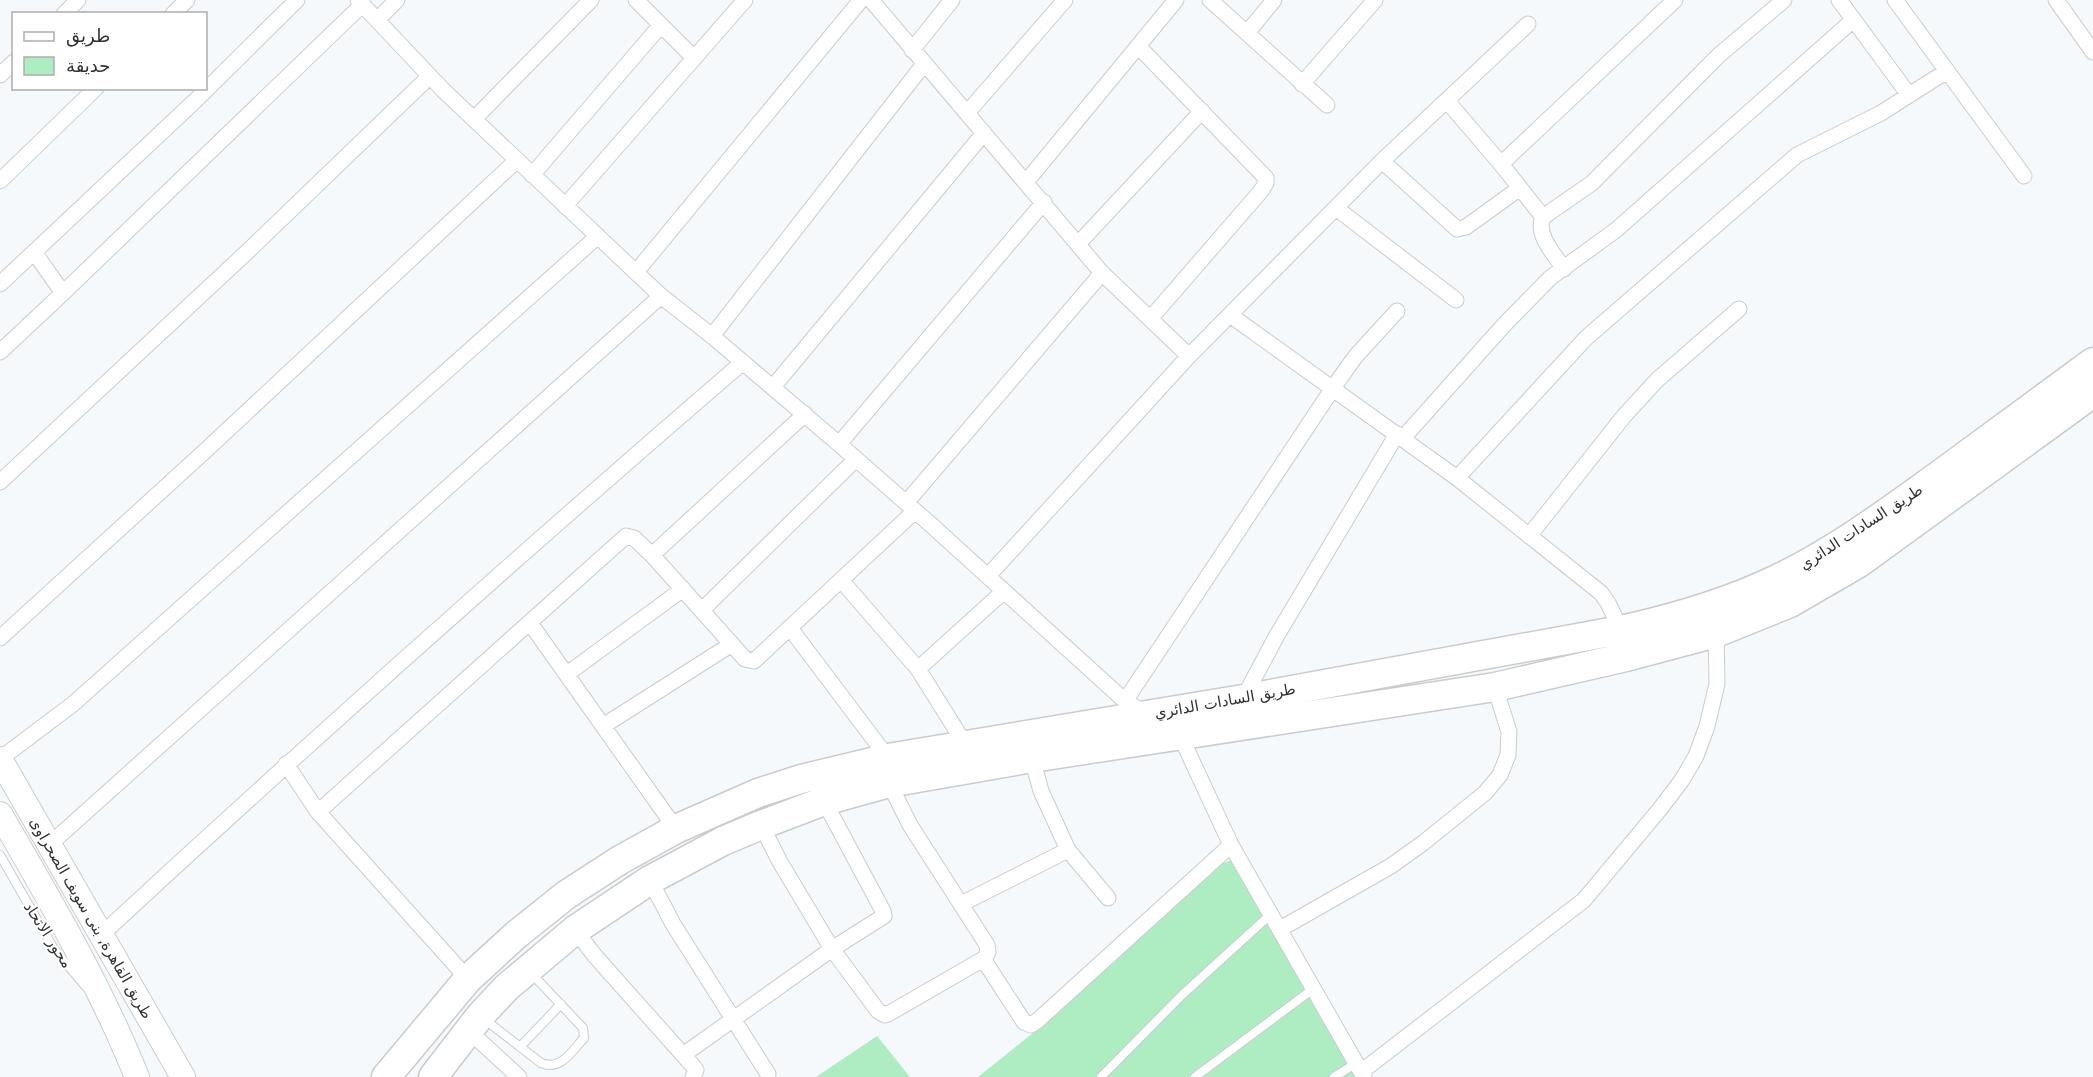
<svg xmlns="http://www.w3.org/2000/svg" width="2093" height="1077" font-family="'DejaVu Sans','Noto Sans Arabic',sans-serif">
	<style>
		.green { fill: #aeedc1 }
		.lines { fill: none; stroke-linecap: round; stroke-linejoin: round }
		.lane-casing { stroke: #c9ccce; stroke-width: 10 }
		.street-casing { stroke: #c9ccce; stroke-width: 17 }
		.primary-casing { stroke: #c9ccce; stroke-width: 26 }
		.highway-casing { stroke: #c9ccce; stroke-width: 31 }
		.lane { stroke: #fff; stroke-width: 8 }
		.street { stroke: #fff; stroke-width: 15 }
		.primary { stroke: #fff; stroke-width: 24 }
		.highway { stroke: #fff; stroke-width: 28 }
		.labels { text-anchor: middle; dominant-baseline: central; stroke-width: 4.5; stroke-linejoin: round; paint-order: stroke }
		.street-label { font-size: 15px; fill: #303132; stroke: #fff }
	</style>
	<rect width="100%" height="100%" fill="#f6f9fb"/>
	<path class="green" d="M 1236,859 L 1358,1077 L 978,1077 L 1053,1017 L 1217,865 Z
		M 877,1036 L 910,1077 L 816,1077 Z"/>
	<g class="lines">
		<defs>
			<path id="lane" d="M 0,855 L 54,949 L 86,987
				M 484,1019 L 541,1063 C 561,1071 571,1052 584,1038 L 583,1028 L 531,973
				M 520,1047 L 561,1004
				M 1101,1077 L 1182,995 L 1271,914
				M 1195,1077 L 1313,989
				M 1334,1077 L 1355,1064"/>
			<path id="street" d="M 358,0 L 443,90 L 661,296 L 712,336 L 839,444 L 929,523 L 1125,701 L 1146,714
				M 636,0 L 694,58
				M 871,0 L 1102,273 L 1189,356
				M 1210,0 L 1327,105
				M 1839,0 L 1909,95
				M 1895,0 L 2024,176
				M 2056,0 L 2093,52
				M 64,14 L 78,0
				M 173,14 L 187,0
				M 377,20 L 397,0
				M 1247,33 L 1274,0
				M 1138,46 L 1266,178 L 1266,183 L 1261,191 L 1150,319
				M 912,50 L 952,0
				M 0,75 L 14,62
				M 1302,84 L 1375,0
				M 1447,101 L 1501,164 L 1543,217 C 1535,235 1555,255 1564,269
				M 967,113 L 1065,0
				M 474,119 L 591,0
				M 1382,161 L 1457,229 L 1466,227 L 1520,188
				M 1501,164 L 1675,0
				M 532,175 L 661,25
				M 0,181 L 96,88
				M 1026,182 L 1176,0
				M 565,206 L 745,0
				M 1336,208 L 1456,300
				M 1543,217 L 1592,183 L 1718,56 L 1784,0
				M 1078,244 L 1202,111
				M 34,252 L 63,293
				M 636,272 L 861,0
				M 0,284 L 197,99 L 297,0
				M 1230,315 L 1457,478
				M 712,336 L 924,64
				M 0,352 L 63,293 L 363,4
				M 773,387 L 984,133
				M 1403,438 L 1504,325 L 1550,278 L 1616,230 L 1852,21
				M 839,444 L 1044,202
				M 0,482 L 247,252 L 430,76
				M 906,503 L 1102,273
				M 1529,536 L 1624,416 L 1657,380 L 1739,309
				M 652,555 L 805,414
				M 988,576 L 1189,356 L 1382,161 L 1528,24
				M 841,580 L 918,669 L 965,744
				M 702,610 L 856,459
				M 530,623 L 676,829
				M 790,628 L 888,758
				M 1621,630 L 1608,603 L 1601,593 L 1457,478 L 1586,338 L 1797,155 L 1881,113 L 1947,71
				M 0,638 L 205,451 L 517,160
				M 918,669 L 1004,591
				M 567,674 L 683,589
				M 1243,699 L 1276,637 L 1397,434
				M 1125,701 L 1333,388 L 1355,357 L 1397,311
				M 603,726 L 732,644
				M 1180,735 L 1231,845 L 1364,1077
				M 1032,758 L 1041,791 L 1068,850 L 1108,898
				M 0,759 L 73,704 L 598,236
				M 286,764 L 318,812 L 468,979
				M 318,812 L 626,536 L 634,538 L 652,555 L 745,659 L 754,661 L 915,511
				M 761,825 L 780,862 L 832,949 L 878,1011 L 885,1015 L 888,1014 L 985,958 L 988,952 L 987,945 L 910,825 L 889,783
				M 49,845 L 661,296
				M 650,880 L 673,924 L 768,1074
				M 961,904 L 1068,850
				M 1280,929 L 1391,866 L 1423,843 L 1485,793 L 1500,775 L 1508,755 L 1509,732 L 1495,687
				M 575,930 L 595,956 L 693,1066 L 696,1070 L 693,1077
				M 101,935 C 312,740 526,549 743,362
				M 983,959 L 1024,1022 L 1031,1025 L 1037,1021 L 1231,845
				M 469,1031 L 519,1077
				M 683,1055 L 832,949 L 884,916 L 883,911 L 824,801
				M 1361,1072 L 1584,900 L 1660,809 L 1682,780 L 1696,756 L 1707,726 L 1717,684 L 1716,633"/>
			<path id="primary" d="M 0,759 L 183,1077
				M 0,814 C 50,900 100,985 137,1077"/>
			<path id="highway" d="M 386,1077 L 468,979 L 516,935 L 566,895 L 620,860 L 676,829 L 758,793 L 801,779 L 888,758 L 1243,699 L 1621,630 C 1675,618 1727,603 1777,579 C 1836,551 1889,511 1942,473 C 1992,436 2043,399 2093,362
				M 433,1077 L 480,1016 L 506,988 L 575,930 L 650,880 L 723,841 L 761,825 L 824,801 L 889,783 L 1032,758 L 1495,687 L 1626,657 L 1716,633 L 1790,603 L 1859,563 L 2093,393"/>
		</defs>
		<use href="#lane" class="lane-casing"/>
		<use href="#street" class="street-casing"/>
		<use href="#primary" class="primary-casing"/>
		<use href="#highway" class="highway-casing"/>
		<use href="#lane" class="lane"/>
		<use href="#street" class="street"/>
		<use href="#primary" class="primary"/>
		<use href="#highway" class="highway"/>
	</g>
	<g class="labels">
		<g class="street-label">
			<text transform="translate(1861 527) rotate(-33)">طريق السادات الدائري</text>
			<text transform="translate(1225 701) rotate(-10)">طريق السادات الدائري</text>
			<text transform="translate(91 918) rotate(60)">طريق القاهرة, بنى سويف الصحراوى</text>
			<text transform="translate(48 935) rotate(57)">محور الاتحاد</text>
		</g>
	</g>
	<rect x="12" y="12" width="195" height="78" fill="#ffffff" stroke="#acadad" stroke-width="1.5"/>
	<rect x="24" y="32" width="30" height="9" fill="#ffffff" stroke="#acadad" stroke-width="1.5"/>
	<text x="66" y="42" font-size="18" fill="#303132">طريق</text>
	<rect x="24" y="57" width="30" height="18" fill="#aeedc1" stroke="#acadad" stroke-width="1.5"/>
	<text x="66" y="72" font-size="18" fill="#303132">حديقة</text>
</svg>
